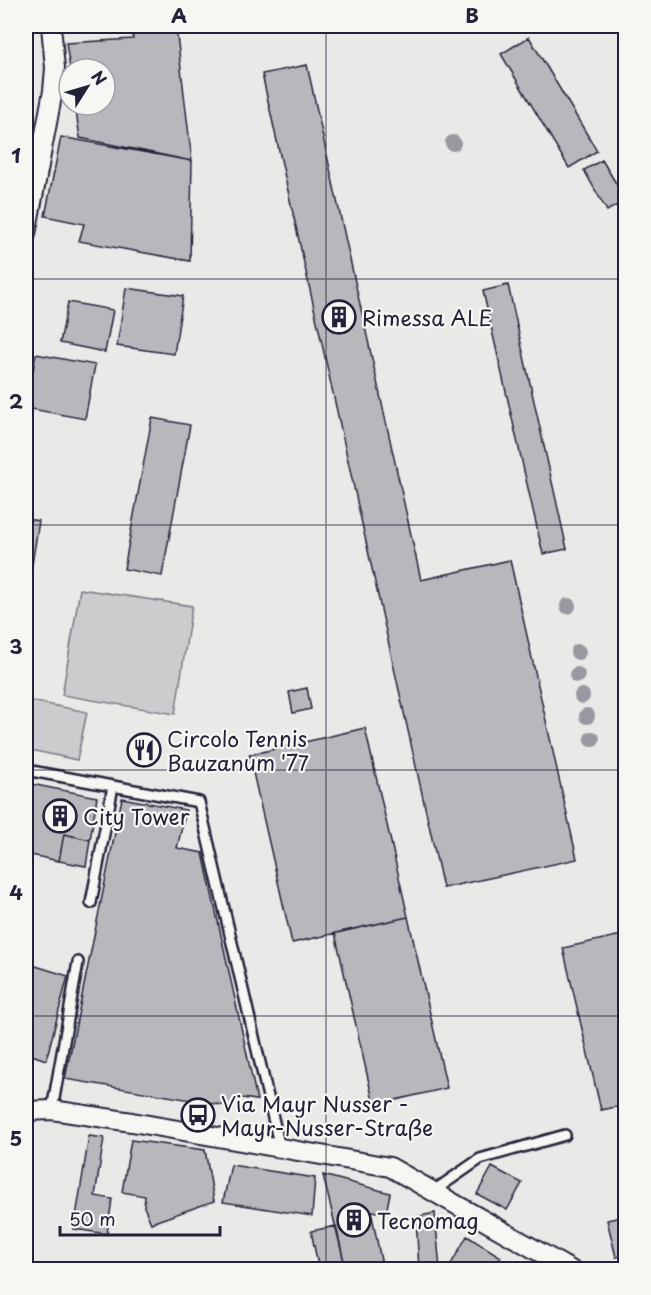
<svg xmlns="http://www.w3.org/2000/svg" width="651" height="1295" font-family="'Playpen Sans',sans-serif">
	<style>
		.green { fill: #ccccce; stroke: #777784; stroke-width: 1.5 }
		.building { fill: #b8b8bc; stroke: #22223b; stroke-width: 1.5 }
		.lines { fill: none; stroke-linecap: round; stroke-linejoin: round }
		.lane-casing { stroke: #22223b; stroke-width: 14 }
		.street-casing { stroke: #22223b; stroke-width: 22 }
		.lane { stroke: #f6f6f2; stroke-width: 9 }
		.street { stroke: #f6f6f2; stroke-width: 18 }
		.tree { fill: #9898a1 }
		.grid { fill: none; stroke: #22223b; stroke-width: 1.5; stroke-opacity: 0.55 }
		.labels { text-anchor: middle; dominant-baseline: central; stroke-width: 4.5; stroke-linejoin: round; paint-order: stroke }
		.poi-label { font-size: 21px; fill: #22223b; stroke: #f6f6f2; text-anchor: start }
		.neatline { fill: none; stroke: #22223b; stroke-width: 2 }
		.grid-label { font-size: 20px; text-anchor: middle; font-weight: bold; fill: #22223b }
	</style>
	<rect width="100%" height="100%" fill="#e9e9e7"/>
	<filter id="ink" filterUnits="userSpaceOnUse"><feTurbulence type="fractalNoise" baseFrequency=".0167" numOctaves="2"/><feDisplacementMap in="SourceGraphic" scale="12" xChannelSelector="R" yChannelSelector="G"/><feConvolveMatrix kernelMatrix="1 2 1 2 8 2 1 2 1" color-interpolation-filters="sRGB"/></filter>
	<g filter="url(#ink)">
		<path class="green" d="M 80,589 L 192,606 L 175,714 L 62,695 Z
			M 26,700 L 87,712 L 77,760 L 26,749 Z"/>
		<path class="building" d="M 176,27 L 192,161 L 80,138 L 75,105 L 105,105 L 105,69 L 70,69 L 66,43 L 133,39 L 132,31 Z
			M 529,37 L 597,151 L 569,168 L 501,54 Z
			M 307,65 L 421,580 L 510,560 L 577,859 L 443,888 L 262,74 Z
			M 61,137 L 192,161 L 190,261 L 79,241 L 84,224 L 45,216 Z
			M 602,160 L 626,200 L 607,211 L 584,170 Z
			M 508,285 L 567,549 L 543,554 L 483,291 Z
			M 126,288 L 183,296 L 174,354 L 117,346 Z
			M 68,302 L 113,310 L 105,352 L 60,343 Z
			M 36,354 L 95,365 L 85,419 L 26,408 Z
			M 152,418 L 190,425 L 162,576 L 124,569 Z
			M 26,519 L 39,521 L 26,602 Z
			M 307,688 L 311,709 L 293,713 L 289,692 Z
			M 365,728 L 408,917 L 292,943 L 249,755 Z
			M 26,783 L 97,797 L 90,840 L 64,834 L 59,861 L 26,854 Z
			M 122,798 L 186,810 L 177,848 L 203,853 L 257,1100 L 235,1097 L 233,1107 L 65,1079 Z
			M 64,834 L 90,840 L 86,866 L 59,861 Z
			M 408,917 L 447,1088 L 374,1105 L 335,933 Z
			M 626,934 L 626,1105 L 601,1110 L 563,948 Z
			M 26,963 L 68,976 L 46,1060 L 26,1053 Z
			M 89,1136 L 104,1138 L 95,1196 L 112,1199 L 107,1234 L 74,1229 Z
			M 131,1140 L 205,1150 L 214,1201 L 151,1223 L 144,1207 L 145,1196 L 122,1192 Z
			M 231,1165 L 315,1178 L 312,1216 L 223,1202 Z
			M 492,1167 L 522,1183 L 507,1210 L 477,1194 Z
			M 323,1175 L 390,1193 L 386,1213 L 371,1211 L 383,1270 L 346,1270 Z
			M 435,1213 L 440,1270 L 419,1270 L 416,1217 Z
			M 626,1216 L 626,1255 L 616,1257 L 607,1220 Z
			M 336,1226 L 346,1270 L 319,1270 L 311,1231 Z
			M 467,1236 L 501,1257 L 494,1270 L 456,1270 L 450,1266 Z"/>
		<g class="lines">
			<defs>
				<path id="lane" d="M 26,770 L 199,802 L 280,1148
					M 91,903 L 113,786
					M 52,1110 L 78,962
					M 435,1190 L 480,1159 L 565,1135"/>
				<path id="street" d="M 26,234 L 53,91 L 55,68 L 51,26
					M 26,1111 L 52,1110 L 132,1122 L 390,1167 L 571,1270"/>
			</defs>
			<use href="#lane" class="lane-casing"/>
			<use href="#street" class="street-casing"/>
			<use href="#lane" class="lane"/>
			<use href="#street" class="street"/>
		</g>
		<g class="tree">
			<circle cx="453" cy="143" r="8"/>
			<circle cx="568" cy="606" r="8"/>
			<circle cx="578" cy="652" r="8"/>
			<circle cx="577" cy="675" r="8"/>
			<circle cx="582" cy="696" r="8"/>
			<circle cx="587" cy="716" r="8"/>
			<circle cx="592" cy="739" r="8"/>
		</g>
	</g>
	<path class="grid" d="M 326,26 L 326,1270M 26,279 L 626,279M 26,525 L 626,525M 26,770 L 626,770M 26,1016 L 626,1016"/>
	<defs>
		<symbol id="building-ring" viewBox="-11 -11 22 22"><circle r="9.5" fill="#f6f6f2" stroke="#22223b" stroke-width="1.5"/><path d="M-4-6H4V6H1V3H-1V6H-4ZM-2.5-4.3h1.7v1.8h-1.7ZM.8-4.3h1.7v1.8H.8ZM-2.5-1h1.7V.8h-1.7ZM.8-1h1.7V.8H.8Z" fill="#22223b"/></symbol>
		<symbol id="restaurant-ring" viewBox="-11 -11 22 22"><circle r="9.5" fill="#f6f6f2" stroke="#22223b" stroke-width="1.5"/><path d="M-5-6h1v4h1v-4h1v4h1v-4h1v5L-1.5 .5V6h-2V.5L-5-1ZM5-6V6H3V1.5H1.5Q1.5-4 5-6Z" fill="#22223b"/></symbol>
		<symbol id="bus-ring" viewBox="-11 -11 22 22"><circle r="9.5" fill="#f6f6f2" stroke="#22223b" stroke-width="1.5"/><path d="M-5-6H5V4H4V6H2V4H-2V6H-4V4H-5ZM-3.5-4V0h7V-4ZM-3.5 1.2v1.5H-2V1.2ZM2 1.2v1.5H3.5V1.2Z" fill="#22223b"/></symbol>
	</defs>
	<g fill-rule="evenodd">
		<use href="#building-ring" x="320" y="298" width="38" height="38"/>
		<use href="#restaurant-ring" x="125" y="731" width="38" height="38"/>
		<use href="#building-ring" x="41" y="797" width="38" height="38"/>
		<use href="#bus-ring" x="179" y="1096" width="38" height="38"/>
		<use href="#building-ring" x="335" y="1201" width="38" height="38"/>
	</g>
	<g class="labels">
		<g class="poi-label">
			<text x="362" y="317">Rimessa ALE</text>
			<text x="167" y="738">Circolo Tennis<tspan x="167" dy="24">Bauzanum '77</tspan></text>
			<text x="83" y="816">City Tower</text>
			<text x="221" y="1103">Via Mayr Nusser -<tspan x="221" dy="24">Mayr-Nusser-Straße</tspan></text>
			<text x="377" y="1220">Tecnomag</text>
		</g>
	</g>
	<rect width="651" height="1295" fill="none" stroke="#f6f6f2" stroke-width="66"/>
	<g transform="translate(87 87) rotate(53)"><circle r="28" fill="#f6f6f2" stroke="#a1a1a9" stroke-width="1.5"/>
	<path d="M0-4.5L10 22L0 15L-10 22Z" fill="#22223b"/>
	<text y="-9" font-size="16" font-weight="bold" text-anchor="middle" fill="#22223b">N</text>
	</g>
	<path d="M60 1226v9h160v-9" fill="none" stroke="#22223b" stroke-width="3"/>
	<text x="69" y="1226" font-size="18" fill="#22223b" stroke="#f6f6f2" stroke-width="4.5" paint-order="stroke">50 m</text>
	<rect x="33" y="33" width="585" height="1229" class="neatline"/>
	<g class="grid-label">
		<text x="179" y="23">A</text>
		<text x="472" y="23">B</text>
		<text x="16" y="163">1</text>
		<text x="16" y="409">2</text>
		<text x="16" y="654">3</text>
		<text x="16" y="900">4</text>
		<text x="16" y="1146">5</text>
	</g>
</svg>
